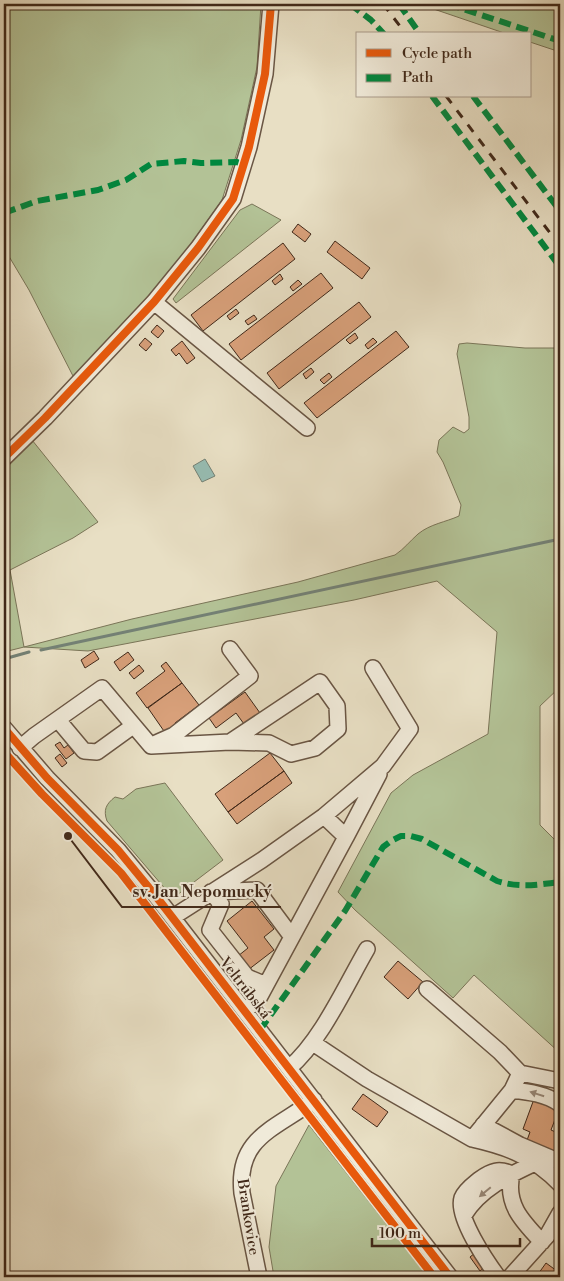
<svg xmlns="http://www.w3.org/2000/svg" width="564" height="1281" font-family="'Libre Bodoni',serif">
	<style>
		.green { fill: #b3c296; stroke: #7a7558 }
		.water { fill: #97bdb3; stroke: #748175 }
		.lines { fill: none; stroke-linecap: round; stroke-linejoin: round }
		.stream { stroke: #748175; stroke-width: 3 }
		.building { fill: #d8a07a; stroke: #402819 }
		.minor-casing { stroke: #6a5644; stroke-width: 18 }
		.minor { stroke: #f0ead9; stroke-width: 15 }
		.rail { stroke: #402819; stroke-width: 3; stroke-dasharray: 9 9; stroke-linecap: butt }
		.quiet { stroke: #00873e; stroke-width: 6; stroke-dasharray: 12 6; stroke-linecap: butt }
		.cycleway-casing { stroke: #f0ead9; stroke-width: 11 }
		.cycleway { stroke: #e8590c; stroke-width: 8 }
		.oneway { fill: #988979 }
		.labels { text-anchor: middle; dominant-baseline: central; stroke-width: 4; stroke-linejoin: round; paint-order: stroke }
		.street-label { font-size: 15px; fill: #402819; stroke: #f0ead9 }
		.leader { fill: none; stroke: #402819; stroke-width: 2 }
		.callout-dot { fill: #402819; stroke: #f0ead9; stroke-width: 2 }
		.callout-label { font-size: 16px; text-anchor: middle; font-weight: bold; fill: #402819; stroke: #f0ead9; stroke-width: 4; stroke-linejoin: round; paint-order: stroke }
	</style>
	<rect width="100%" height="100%" fill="#e8dfc4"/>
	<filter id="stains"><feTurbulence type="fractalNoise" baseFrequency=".004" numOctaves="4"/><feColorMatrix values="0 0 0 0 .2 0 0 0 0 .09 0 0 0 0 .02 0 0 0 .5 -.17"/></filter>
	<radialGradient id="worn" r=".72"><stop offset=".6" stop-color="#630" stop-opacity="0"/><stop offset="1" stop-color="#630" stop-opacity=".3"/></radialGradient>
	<path class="green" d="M 4,4 L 261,4 L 257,67 L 241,140 L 222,200 L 181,258 L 137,310 L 73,376 L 29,290 L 4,248 Z
		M 419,4 L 560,4 L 560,52 L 530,42 L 530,34 L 507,34 Z
		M 252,204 L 281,220 L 176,303 L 173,299 L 240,210 Z
		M 467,343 L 525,348 L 560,348 L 560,687 L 540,706 L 540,825 L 560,845 L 560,1053 L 474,975 L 453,998 L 355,910 L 338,892 L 391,793 L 413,775 L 488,734 L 497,632 L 437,581 L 354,600 L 88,651 L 24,647 L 4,652 L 4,468 L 32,440 L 98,522 L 73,538 L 10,570 L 24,647 L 132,619 L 298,582 L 395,555 C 404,549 410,541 418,534 C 430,524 446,522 459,516 L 461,505 L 443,462 L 437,452 L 439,440 L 453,427 L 464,433 L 469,429 L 469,417 L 457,354 L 459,344 Z
		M 165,783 L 223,860 L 177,895 L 167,891 L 107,821 C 103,810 106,804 115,797 L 123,799 L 136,789 Z
		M 309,1125 L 428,1277 L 274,1277 L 269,1247 L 276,1186 Z"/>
	<path class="water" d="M 205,459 L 215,476 L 202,482 L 193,466 Z"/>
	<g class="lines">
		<path class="stream" d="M 41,650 L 560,539
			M 4,659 L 29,652"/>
	</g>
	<path class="building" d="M 298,224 L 311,234 L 305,242 L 292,232 Z
		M 335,241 L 370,268 L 362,279 L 327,252 Z
		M 283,243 L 295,259 L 203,331 L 191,315 Z
		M 321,273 L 333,288 L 241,360 L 229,344 Z
		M 280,274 L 283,279 L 275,285 L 272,281 Z
		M 298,280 L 302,284 L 293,291 L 290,287 Z
		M 359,302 L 371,317 L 279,389 L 267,373 Z
		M 236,309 L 239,313 L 230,320 L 227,316 Z
		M 254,315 L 257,319 L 248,325 L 245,321 Z
		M 157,325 L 164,331 L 158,338 L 151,332 Z
		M 396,331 L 409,347 L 317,418 L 304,403 Z
		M 355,333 L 358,338 L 350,344 L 346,340 Z
		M 145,338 L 152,344 L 146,351 L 139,345 Z
		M 373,338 L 377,342 L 368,349 L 365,345 Z
		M 182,341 L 195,358 L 187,364 L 179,353 L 176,356 L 171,350 Z
		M 311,368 L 314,372 L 306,379 L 303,374 Z
		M 329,373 L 332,377 L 324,384 L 320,380 Z
		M 94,651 L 99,659 L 85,668 L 81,660 Z
		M 128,652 L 134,660 L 120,671 L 114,662 Z
		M 166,662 L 182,683 L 147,708 L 136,693 L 165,671 L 161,666 Z
		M 139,665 L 144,671 L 134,679 L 129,673 Z
		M 182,683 L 199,705 L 175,723 L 177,726 L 166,734 L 148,708 Z
		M 245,692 L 260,713 L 244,724 L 236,713 L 216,728 L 209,718 Z
		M 60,742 L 64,748 L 68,745 L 74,753 L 66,759 L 55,745 Z
		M 270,753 L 284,771 L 228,812 L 215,794 Z
		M 60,754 L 67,763 L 62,767 L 55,758 Z
		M 284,771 L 292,783 L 237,824 L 228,812 Z
		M 252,901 L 274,929 L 264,937 L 274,950 L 248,970 L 238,956 L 248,948 L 227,921 Z
		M 398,961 L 423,982 L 408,999 L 384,977 Z
		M 363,1094 L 388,1112 L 377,1127 L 352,1109 Z
		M 534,1099 L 559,1109 L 551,1130 L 560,1134 L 560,1157 L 526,1143 L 530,1132 L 523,1129 Z
		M 559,1245 L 560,1246 L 560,1255 L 555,1251 Z
		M 475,1253 L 485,1267 L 480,1271 L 470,1257 Z
		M 559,1256 L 560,1257 L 560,1264 L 555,1261 Z
		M 546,1263 L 557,1271 L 553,1277 L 536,1277 Z"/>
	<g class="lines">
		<defs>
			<path id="minor" d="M 154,302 L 307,428
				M 4,458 L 45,418 L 154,302 L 198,248 L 233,199 L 249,147 L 265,74 L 271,4
				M 58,720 L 84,751 L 97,752 L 133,726
				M 4,728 L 47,778 L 118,850 L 155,895 L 450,1277
				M 156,743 L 174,735 L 250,676 L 230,649
				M 20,748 L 34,736 L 102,688 L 151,746 L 230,742 L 269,743 L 291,754 L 315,748 L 338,729 L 337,706 L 320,682 L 230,742
				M 324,816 L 383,766 L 410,729 L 373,668
				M 346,837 L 379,774
				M 173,917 L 262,860 L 324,816 L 346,837 L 259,998 L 245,1011
				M 266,985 L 247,977 L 210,930 L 221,904 L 211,892 L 257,890 L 292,937
				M 427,989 L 500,1052 L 520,1073
				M 313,1043 L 367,1079 L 472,1139 L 512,1090 L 520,1073 L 560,1081
				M 289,1068 C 321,1041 345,987 367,949
				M 512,1090 C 529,1092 546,1094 560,1104
				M 483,1125 L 520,1145 L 560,1162
				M 472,1139 C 508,1147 534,1157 560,1184
				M 464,1215 C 480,1189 509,1175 535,1163
				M 259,1277 L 242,1193 C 236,1137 276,1129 314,1100
				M 498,1277 C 487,1262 456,1217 462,1198 C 465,1190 474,1184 480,1179 C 491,1171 499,1168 512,1174 C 505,1204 522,1221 542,1242
				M 510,1277 L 547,1236 L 560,1213"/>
		</defs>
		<use href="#minor" class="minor-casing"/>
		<use href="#minor" class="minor"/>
		<path class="rail" d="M 383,4 L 406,34
			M 446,96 L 560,246"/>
		<path class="quiet" d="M 350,4 L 371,20 L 384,34
			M 399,4 L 420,34
			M 448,4 L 560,41
			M 432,96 L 560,267
			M 473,96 L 560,211
			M 4,213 L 37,201 L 98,190 L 126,180 L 151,164 L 184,161 L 201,163 L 237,162 L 243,165
			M 260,1030 L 345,911 L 383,847 L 391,841 L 401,836 L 411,836 L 422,839 L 497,881 C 520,888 536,885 560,882"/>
		<defs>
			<path id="cycleway" d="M 4,458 L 45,418 L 154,302 L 198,248 L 233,199 L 249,147 L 265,74 L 271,4
				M 4,728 L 47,778 L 118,850 L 155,895 L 450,1277
				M 4,752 L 42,794 L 121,873 L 434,1277"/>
		</defs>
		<use href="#cycleway" class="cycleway-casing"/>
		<use href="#cycleway" class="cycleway"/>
	</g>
	<defs><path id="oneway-solid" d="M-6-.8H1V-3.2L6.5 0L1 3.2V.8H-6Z" transform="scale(1.25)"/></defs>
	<g class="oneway">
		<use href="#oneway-solid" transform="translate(537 1094) rotate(-162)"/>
		<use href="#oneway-solid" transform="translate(485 1192) rotate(140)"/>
	</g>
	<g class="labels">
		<g class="street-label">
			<text transform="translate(245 988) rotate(52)">Veltrubská</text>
			<text transform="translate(248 1217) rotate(81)">Brankovice</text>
		</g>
	</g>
	<path class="leader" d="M68 836L122 907H281"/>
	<circle class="callout-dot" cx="68" cy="836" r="5"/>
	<g class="callout-label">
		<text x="202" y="897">sv. Jan Nepomucký</text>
	</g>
	<rect width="564" height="1281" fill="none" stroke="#e8dfc4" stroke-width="20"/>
	<rect x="5" y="5" width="554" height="1271" fill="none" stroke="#402819" stroke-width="2.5"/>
	<rect x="10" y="10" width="544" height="1261" fill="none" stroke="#402819"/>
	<rect x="356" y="32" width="175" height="65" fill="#f0ead9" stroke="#aa9c8c"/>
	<rect x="366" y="49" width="25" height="8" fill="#e8590c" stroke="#aa9c8c"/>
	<text x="402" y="58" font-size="15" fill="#402819">Cycle path</text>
	<rect x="366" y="74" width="25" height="8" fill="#00873e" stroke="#aa9c8c"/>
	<text x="402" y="82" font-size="15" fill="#402819">Path</text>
	<path d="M372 1238v8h148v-8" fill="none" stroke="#402819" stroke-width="2.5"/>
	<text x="379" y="1238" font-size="15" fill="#402819" stroke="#f0ead9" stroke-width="4" paint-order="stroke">100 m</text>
	<rect width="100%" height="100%" filter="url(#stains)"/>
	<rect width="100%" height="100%" fill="url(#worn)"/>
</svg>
